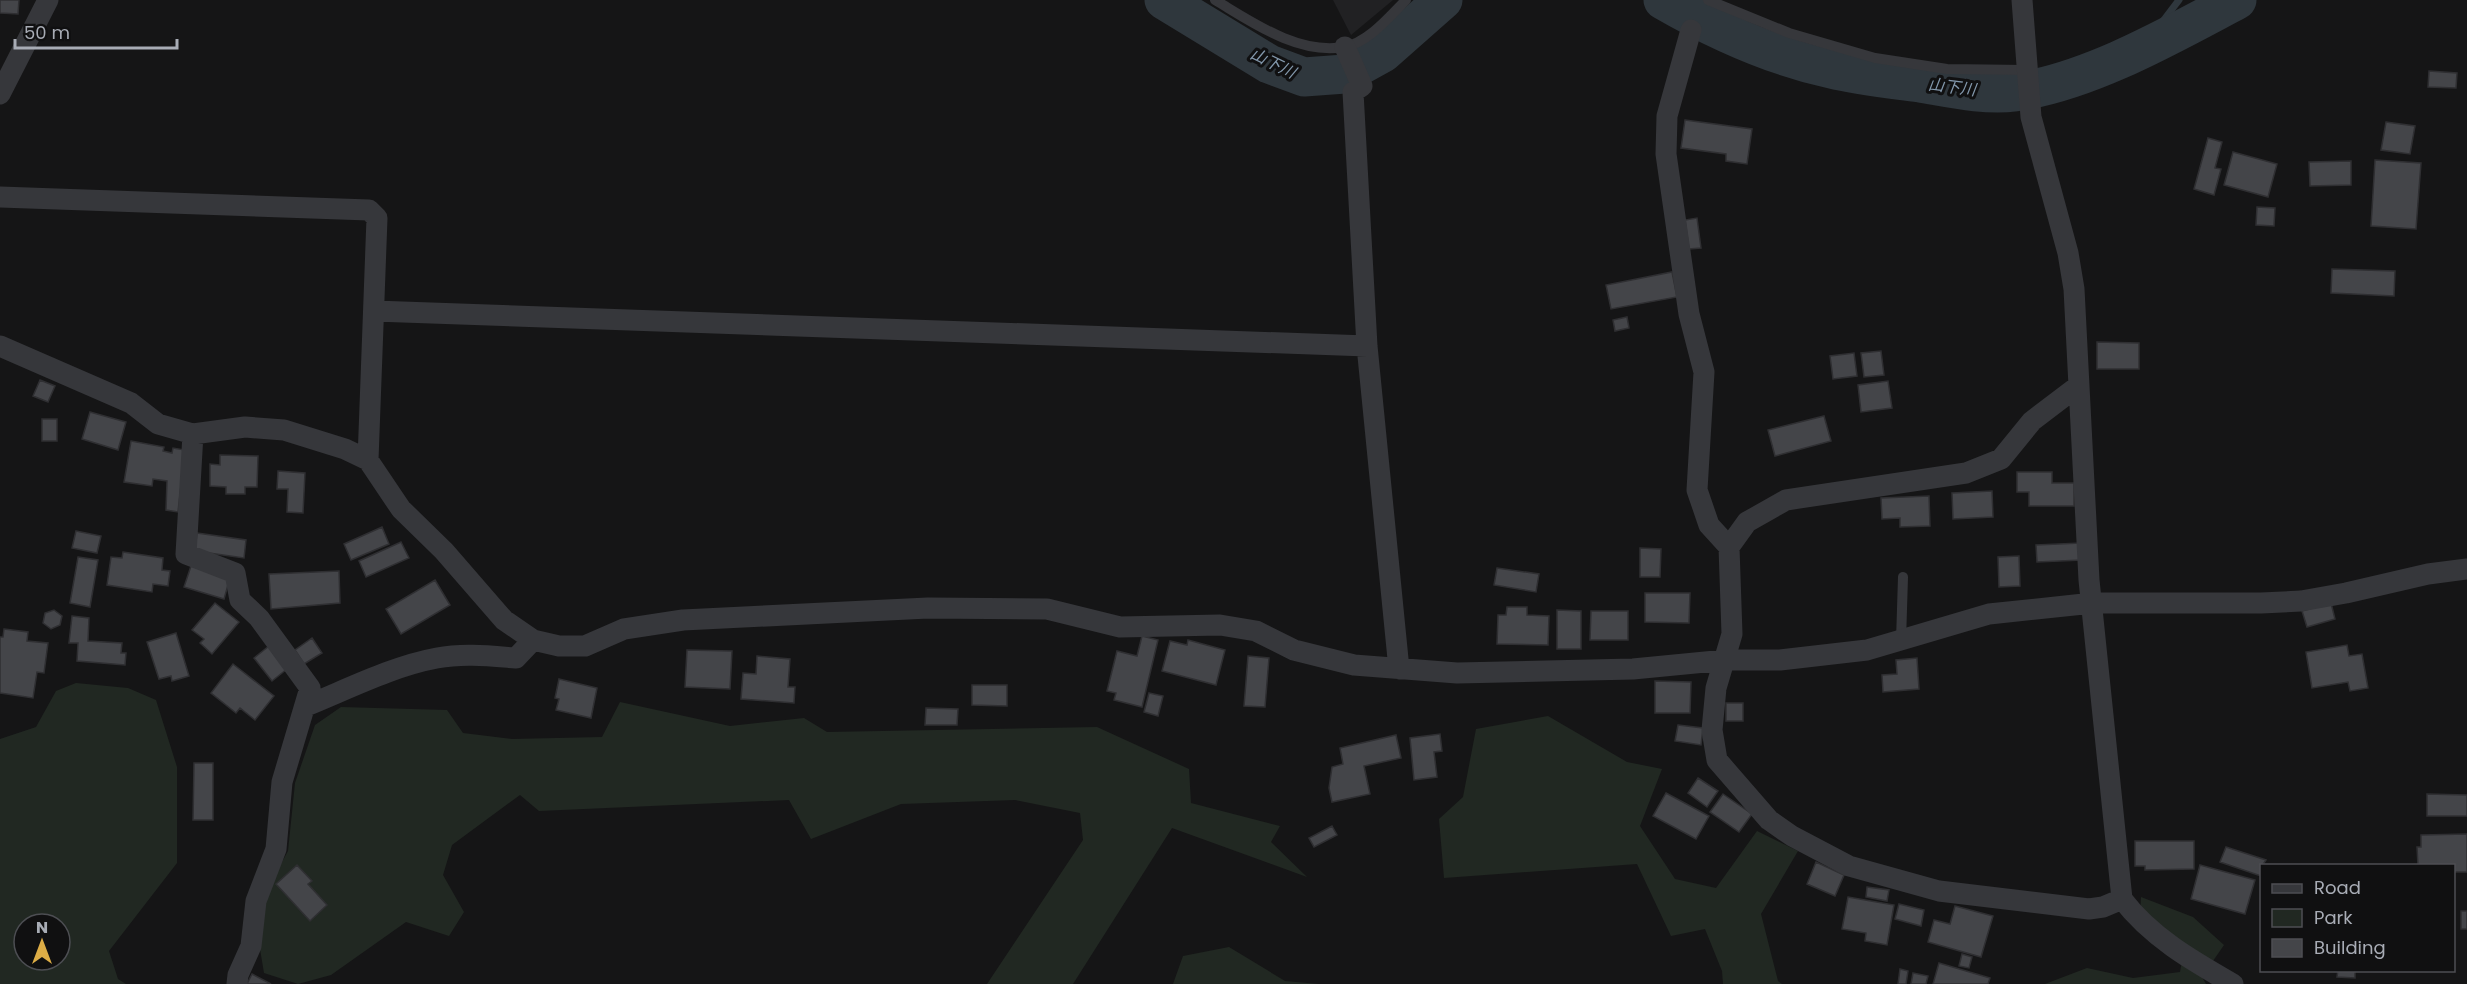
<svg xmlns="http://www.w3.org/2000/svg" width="2467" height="984" font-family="Poppins,'Noto Sans JP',sans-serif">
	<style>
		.built { fill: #212123 }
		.green { fill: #212822; fill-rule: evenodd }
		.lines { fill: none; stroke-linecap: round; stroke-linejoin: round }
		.stream { stroke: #2f373d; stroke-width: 7 }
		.river { stroke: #2f373d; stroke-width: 39 }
		.building { fill: #444549; stroke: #2f2f32; stroke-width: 1.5 }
		.lane { stroke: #36373b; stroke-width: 10 }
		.street { stroke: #36373b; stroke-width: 21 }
		.labels { text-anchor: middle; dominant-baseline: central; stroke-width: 6; stroke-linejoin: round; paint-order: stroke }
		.water-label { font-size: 16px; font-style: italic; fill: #8398ac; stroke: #101011 }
	</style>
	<rect width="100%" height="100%" fill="#151516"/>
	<path class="built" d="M 1333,0 L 1393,0 L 1351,35 Z"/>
	<path class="green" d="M 76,683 L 128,688 L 156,700 L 177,767 L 177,863 L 109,951 L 118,979 L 126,984 L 0,984 L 0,739 L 36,727 L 56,691 ZM 24,924 L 60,924 L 60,960 L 24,960 Z
		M 620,702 L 730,726 L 804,718 L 827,732 L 1097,727 L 1189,769 L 1191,803 L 1280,826 L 1271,842 L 1307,877 L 1172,828 L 1073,984 L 987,984 L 1083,840 L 1080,813 L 1015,800 L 901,804 L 811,839 L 789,800 L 539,811 L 520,795 L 452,845 L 443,875 L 464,912 L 449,936 L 406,922 L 331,975 L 298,984 L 264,973 L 260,949 L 264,895 L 288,851 L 295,783 L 315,725 L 341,707 L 447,710 L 463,733 L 512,739 L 602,737 Z
		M 1548,716 L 1627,762 L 1662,769 L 1640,826 L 1675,879 L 1716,888 L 1757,831 L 1798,851 L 1761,914 L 1778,981 L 1782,984 L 1723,984 L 1722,971 L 1705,929 L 1671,936 L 1637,864 L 1444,878 L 1439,819 L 1463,797 L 1476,729 Z
		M 2141,897 L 2193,917 L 2224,945 L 2202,977 L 2206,984 L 2045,984 L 2087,968 L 2133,978 L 2180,972 L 2184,950 L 2140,916 Z
		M 1229,947 L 1285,981 L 1319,984 L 1173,984 L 1183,956 Z"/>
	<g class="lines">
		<path class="stream" d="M 2160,41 L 2160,25 L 2179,0"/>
		<path class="river" d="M 1164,0 L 1269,64 L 1304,77 L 1345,74 L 1383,53 L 1443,0
			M 1663,0 C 1715,30 1772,56 1831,69 C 1860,76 1891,79 1920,83 C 1950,88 1985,96 2015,92 C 2089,82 2171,35 2237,0"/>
	</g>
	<path class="building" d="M 0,0 L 19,0 L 18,14 L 0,13 Z
		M 2429,71 L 2457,73 L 2456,88 L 2428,87 Z
		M 1685,120 L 1752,129 L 1747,164 L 1726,161 L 1726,154 L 1681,148 Z
		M 2386,122 L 2415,126 L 2410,154 L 2381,150 Z
		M 2208,138 L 2222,142 L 2215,168 L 2221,169 L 2214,195 L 2194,189 Z
		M 2233,152 L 2277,164 L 2268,197 L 2224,185 Z
		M 2375,160 L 2421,163 L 2416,229 L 2371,226 Z
		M 2351,161 L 2351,185 L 2310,186 L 2309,162 Z
		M 2257,207 L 2275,208 L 2274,226 L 2256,225 Z
		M 1697,218 L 1701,248 L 1689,249 L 1685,220 Z
		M 2332,269 L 2395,271 L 2394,296 L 2331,293 Z
		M 1672,272 L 1677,297 L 1611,309 L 1606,285 Z
		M 1627,317 L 1629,328 L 1615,331 L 1613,320 Z
		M 2097,342 L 2139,343 L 2139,369 L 2097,369 Z
		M 1881,351 L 1884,375 L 1864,377 L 1861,353 Z
		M 1854,353 L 1857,376 L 1833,379 L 1830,356 Z
		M 40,380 L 55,386 L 48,402 L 33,396 Z
		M 1888,381 L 1892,408 L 1861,412 L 1858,385 Z
		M 90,412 L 126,422 L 118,450 L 82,439 Z
		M 1824,416 L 1831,441 L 1775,456 L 1768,430 Z
		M 42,419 L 57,419 L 57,441 L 42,441 Z
		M 131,441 L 164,447 L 163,451 L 172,453 L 173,448 L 185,450 L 178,512 L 166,510 L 167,481 L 153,479 L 152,486 L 124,482 Z
		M 220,455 L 258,456 L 257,487 L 245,487 L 245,494 L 226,494 L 226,487 L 210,486 L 210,464 L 220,465 Z
		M 278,471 L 305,473 L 303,513 L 287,512 L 288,489 L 277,489 Z
		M 2017,472 L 2052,472 L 2052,483 L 2074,483 L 2074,506 L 2029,506 L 2029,492 L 2017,492 Z
		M 1992,491 L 1993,517 L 1953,519 L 1952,493 Z
		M 1929,496 L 1930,526 L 1900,527 L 1900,518 L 1882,519 L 1881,498 Z
		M 382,527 L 389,544 L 351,560 L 344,544 Z
		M 76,531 L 101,536 L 97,553 L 72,548 Z
		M 197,533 L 246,540 L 244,558 L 195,551 Z
		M 401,542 L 409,558 L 366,577 L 359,561 Z
		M 2081,543 L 2082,560 L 2037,562 L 2036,545 Z
		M 1640,548 L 1661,549 L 1660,577 L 1640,577 Z
		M 123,552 L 163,558 L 162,570 L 170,571 L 168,586 L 153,584 L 152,592 L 107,585 L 111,557 L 122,558 Z
		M 2019,556 L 2020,586 L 1999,587 L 1998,557 Z
		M 78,557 L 98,560 L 90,607 L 70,603 Z
		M 191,566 L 230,578 L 224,599 L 184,587 Z
		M 1497,568 L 1539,574 L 1536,592 L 1494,585 Z
		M 339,571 L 340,603 L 271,609 L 269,574 Z
		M 435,580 L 450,605 L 401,634 L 386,609 Z
		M 1645,593 L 1690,593 L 1689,623 L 1645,622 Z
		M 215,603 L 239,622 L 212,654 L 200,643 L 204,639 L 192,630 Z
		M 2331,603 L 2335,619 L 2307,627 L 2302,611 Z
		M 1507,607 L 1527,607 L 1527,615 L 1549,616 L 1548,645 L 1497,644 L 1498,615 L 1506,615 Z
		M 54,610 L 62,616 L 60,625 L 51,629 L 43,623 L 45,613 Z
		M 1557,610 L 1581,611 L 1581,649 L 1557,649 Z
		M 1591,611 L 1628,611 L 1628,640 L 1590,640 Z
		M 72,616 L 89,618 L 88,641 L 122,643 L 121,653 L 126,653 L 125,665 L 77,661 L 78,643 L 69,643 Z
		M 4,629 L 28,632 L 27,641 L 48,643 L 44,673 L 37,672 L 33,698 L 0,693 L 0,637 L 3,637 Z
		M 176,633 L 189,676 L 172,681 L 171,676 L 159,679 L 147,642 Z
		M 1142,636 L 1158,640 L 1142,707 L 1114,700 L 1116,693 L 1107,691 L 1117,651 L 1137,656 Z
		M 312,638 L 322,653 L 304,664 L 295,650 Z
		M 1188,640 L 1225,650 L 1216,685 L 1162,671 L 1170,641 L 1187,645 Z
		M 2347,645 L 2349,656 L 2362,654 L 2368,688 L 2350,691 L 2348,682 L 2312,688 L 2306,652 Z
		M 269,646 L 287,669 L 272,681 L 254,658 Z
		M 687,650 L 732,651 L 730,689 L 685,687 Z
		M 757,656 L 790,659 L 788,687 L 795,687 L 794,703 L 741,699 L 743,673 L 756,674 Z
		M 1248,656 L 1269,658 L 1265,707 L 1244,706 Z
		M 1917,658 L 1919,689 L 1883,692 L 1882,675 L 1897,674 L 1896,660 Z
		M 233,664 L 274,696 L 255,720 L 240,708 L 236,713 L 211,693 Z
		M 559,679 L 597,688 L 591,718 L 556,710 L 559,699 L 555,698 Z
		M 1655,681 L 1691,682 L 1690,713 L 1655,713 Z
		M 972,685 L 1007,685 L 1007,706 L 972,705 Z
		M 1149,693 L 1163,696 L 1158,716 L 1144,712 Z
		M 1726,703 L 1743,703 L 1743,721 L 1726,721 Z
		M 926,708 L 958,709 L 957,725 L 925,725 Z
		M 1678,725 L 1703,728 L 1701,745 L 1675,741 Z
		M 1440,734 L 1442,751 L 1434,752 L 1437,777 L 1414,780 L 1410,738 Z
		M 1396,735 L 1401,758 L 1364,766 L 1370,794 L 1332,802 L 1329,788 L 1332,767 L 1343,764 L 1340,748 Z
		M 194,763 L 213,763 L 213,820 L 193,820 Z
		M 1698,778 L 1718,791 L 1707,807 L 1688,793 Z
		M 1666,793 L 1709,816 L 1696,839 L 1653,816 Z
		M 1723,794 L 1752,814 L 1739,832 L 1710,812 Z
		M 2427,794 L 2467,795 L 2467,816 L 2427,816 Z
		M 1332,826 L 1337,835 L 1314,847 L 1309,838 Z
		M 2467,834 L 2467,872 L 2454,872 L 2454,866 L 2418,866 L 2417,847 L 2421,847 L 2421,835 Z
		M 2135,841 L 2194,841 L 2194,869 L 2145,870 L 2145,866 L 2135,866 Z
		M 2226,847 L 2266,860 L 2262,866 L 2261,876 L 2220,862 Z
		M 1816,862 L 1844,875 L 1835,896 L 1807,884 Z
		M 297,865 L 312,881 L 308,884 L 327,905 L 310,921 L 276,884 Z
		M 2200,865 L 2255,880 L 2245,914 L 2191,899 Z
		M 1867,887 L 1889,890 L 1887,901 L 1866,897 Z
		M 1848,897 L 1894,905 L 1887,945 L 1865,941 L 1866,933 L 1842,929 Z
		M 1899,904 L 1924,910 L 1921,926 L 1895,919 Z
		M 1955,906 L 1993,916 L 1981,957 L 1928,942 L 1934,920 L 1950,924 Z
		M 2461,911 L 2467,911 L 2467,929 L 2461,929 Z
		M 1962,954 L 1972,957 L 1969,968 L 1959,966 Z
		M 1939,963 L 1990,978 L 1988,984 L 1933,984 Z
		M 1900,969 L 1908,971 L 1906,984 L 1898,984 Z
		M 2338,970 L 2355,970 L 2355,978 L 2337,977 Z
		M 1913,973 L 1928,976 L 1926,984 L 1911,984 Z
		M 252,974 L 271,984 L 247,984 Z"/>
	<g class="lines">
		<path class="lane" d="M 1215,0 C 1252,22 1298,55 1344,47 C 1368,43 1390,16 1406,0
			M 1708,0 L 1789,33 L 1875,58 L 1947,69 L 2026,70
			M 1901,641 L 1903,577"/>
		<path class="street" d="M 2022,0 L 2031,117 L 2068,253 L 2074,289 L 2089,580 L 2122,899 C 2151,937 2191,960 2233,984
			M 1691,30 L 1667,116 L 1666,154 L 1689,314 L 1704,372 L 1697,490 L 1709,525 L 1729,547
			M 1345,47 L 1362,86 L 1353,92 L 1367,346 L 1399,669
			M 0,94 L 48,0
			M 0,197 L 369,210 L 377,218 L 368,460
			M 374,311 L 1367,346
			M 0,346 L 131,403 L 158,424 L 193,434 L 245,427 L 284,430 L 345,449 L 368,460 L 401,509 L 444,551 L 504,620 L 533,640 L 559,646 L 585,646 L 624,629 L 683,620 L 928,608 L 1047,609 L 1120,627 L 1220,625 L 1256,631 L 1294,650 L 1354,665 L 1457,673 L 1633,669 L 1726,660 L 1780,660 L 1867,650 L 1989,614 L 2093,603 L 2261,603 L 2301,601 L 2346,593 L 2428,574 L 2467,569
			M 2078,386 L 2032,421 L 2001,459 L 1966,473 L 1786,500 L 1747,522 L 1729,547 L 1732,634 L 1716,688 L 1712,730 L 1717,760 L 1769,820 L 1792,836 L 1849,866 L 1939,891 L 2089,909 L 2103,907 L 2122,899
			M 193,434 L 186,554 L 235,573 L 240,600 L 259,618 L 310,688 L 282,782 L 276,849 L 256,901 L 251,946 L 238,975 L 237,984
			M 306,706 C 348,689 393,666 437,658 C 463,653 490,656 516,658 L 533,640"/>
	</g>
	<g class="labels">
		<g class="water-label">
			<text transform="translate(1273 63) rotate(26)">山下川</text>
			<text transform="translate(1952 87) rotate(7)">山下川</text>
		</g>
	</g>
	<rect x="2260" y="864" width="195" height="108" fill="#101011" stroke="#4d4e53" stroke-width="1.5"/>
	<rect x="2272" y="884" width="30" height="9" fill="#36373b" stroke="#4d4e53" stroke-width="1.5"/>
	<text x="2314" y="894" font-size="18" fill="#a8acb5">Road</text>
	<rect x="2272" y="909" width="30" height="18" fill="#212822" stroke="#4d4e53" stroke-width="1.5"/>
	<text x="2314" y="924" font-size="18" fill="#a8acb5">Park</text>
	<rect x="2272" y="939" width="30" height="18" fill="#444549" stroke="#4d4e53" stroke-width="1.5"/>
	<text x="2314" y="954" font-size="18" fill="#a8acb5">Building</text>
	<g transform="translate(42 942)"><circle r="28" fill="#101011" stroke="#4d4e53" stroke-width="1.5"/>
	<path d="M0-4.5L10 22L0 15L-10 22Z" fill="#ddad46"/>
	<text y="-9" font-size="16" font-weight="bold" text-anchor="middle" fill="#a8acb5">N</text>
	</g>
	<path d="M15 39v9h162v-9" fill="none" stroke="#a8acb5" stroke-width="3"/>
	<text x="24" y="39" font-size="18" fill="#a8acb5" stroke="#101011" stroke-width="4.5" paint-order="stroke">50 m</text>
</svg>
